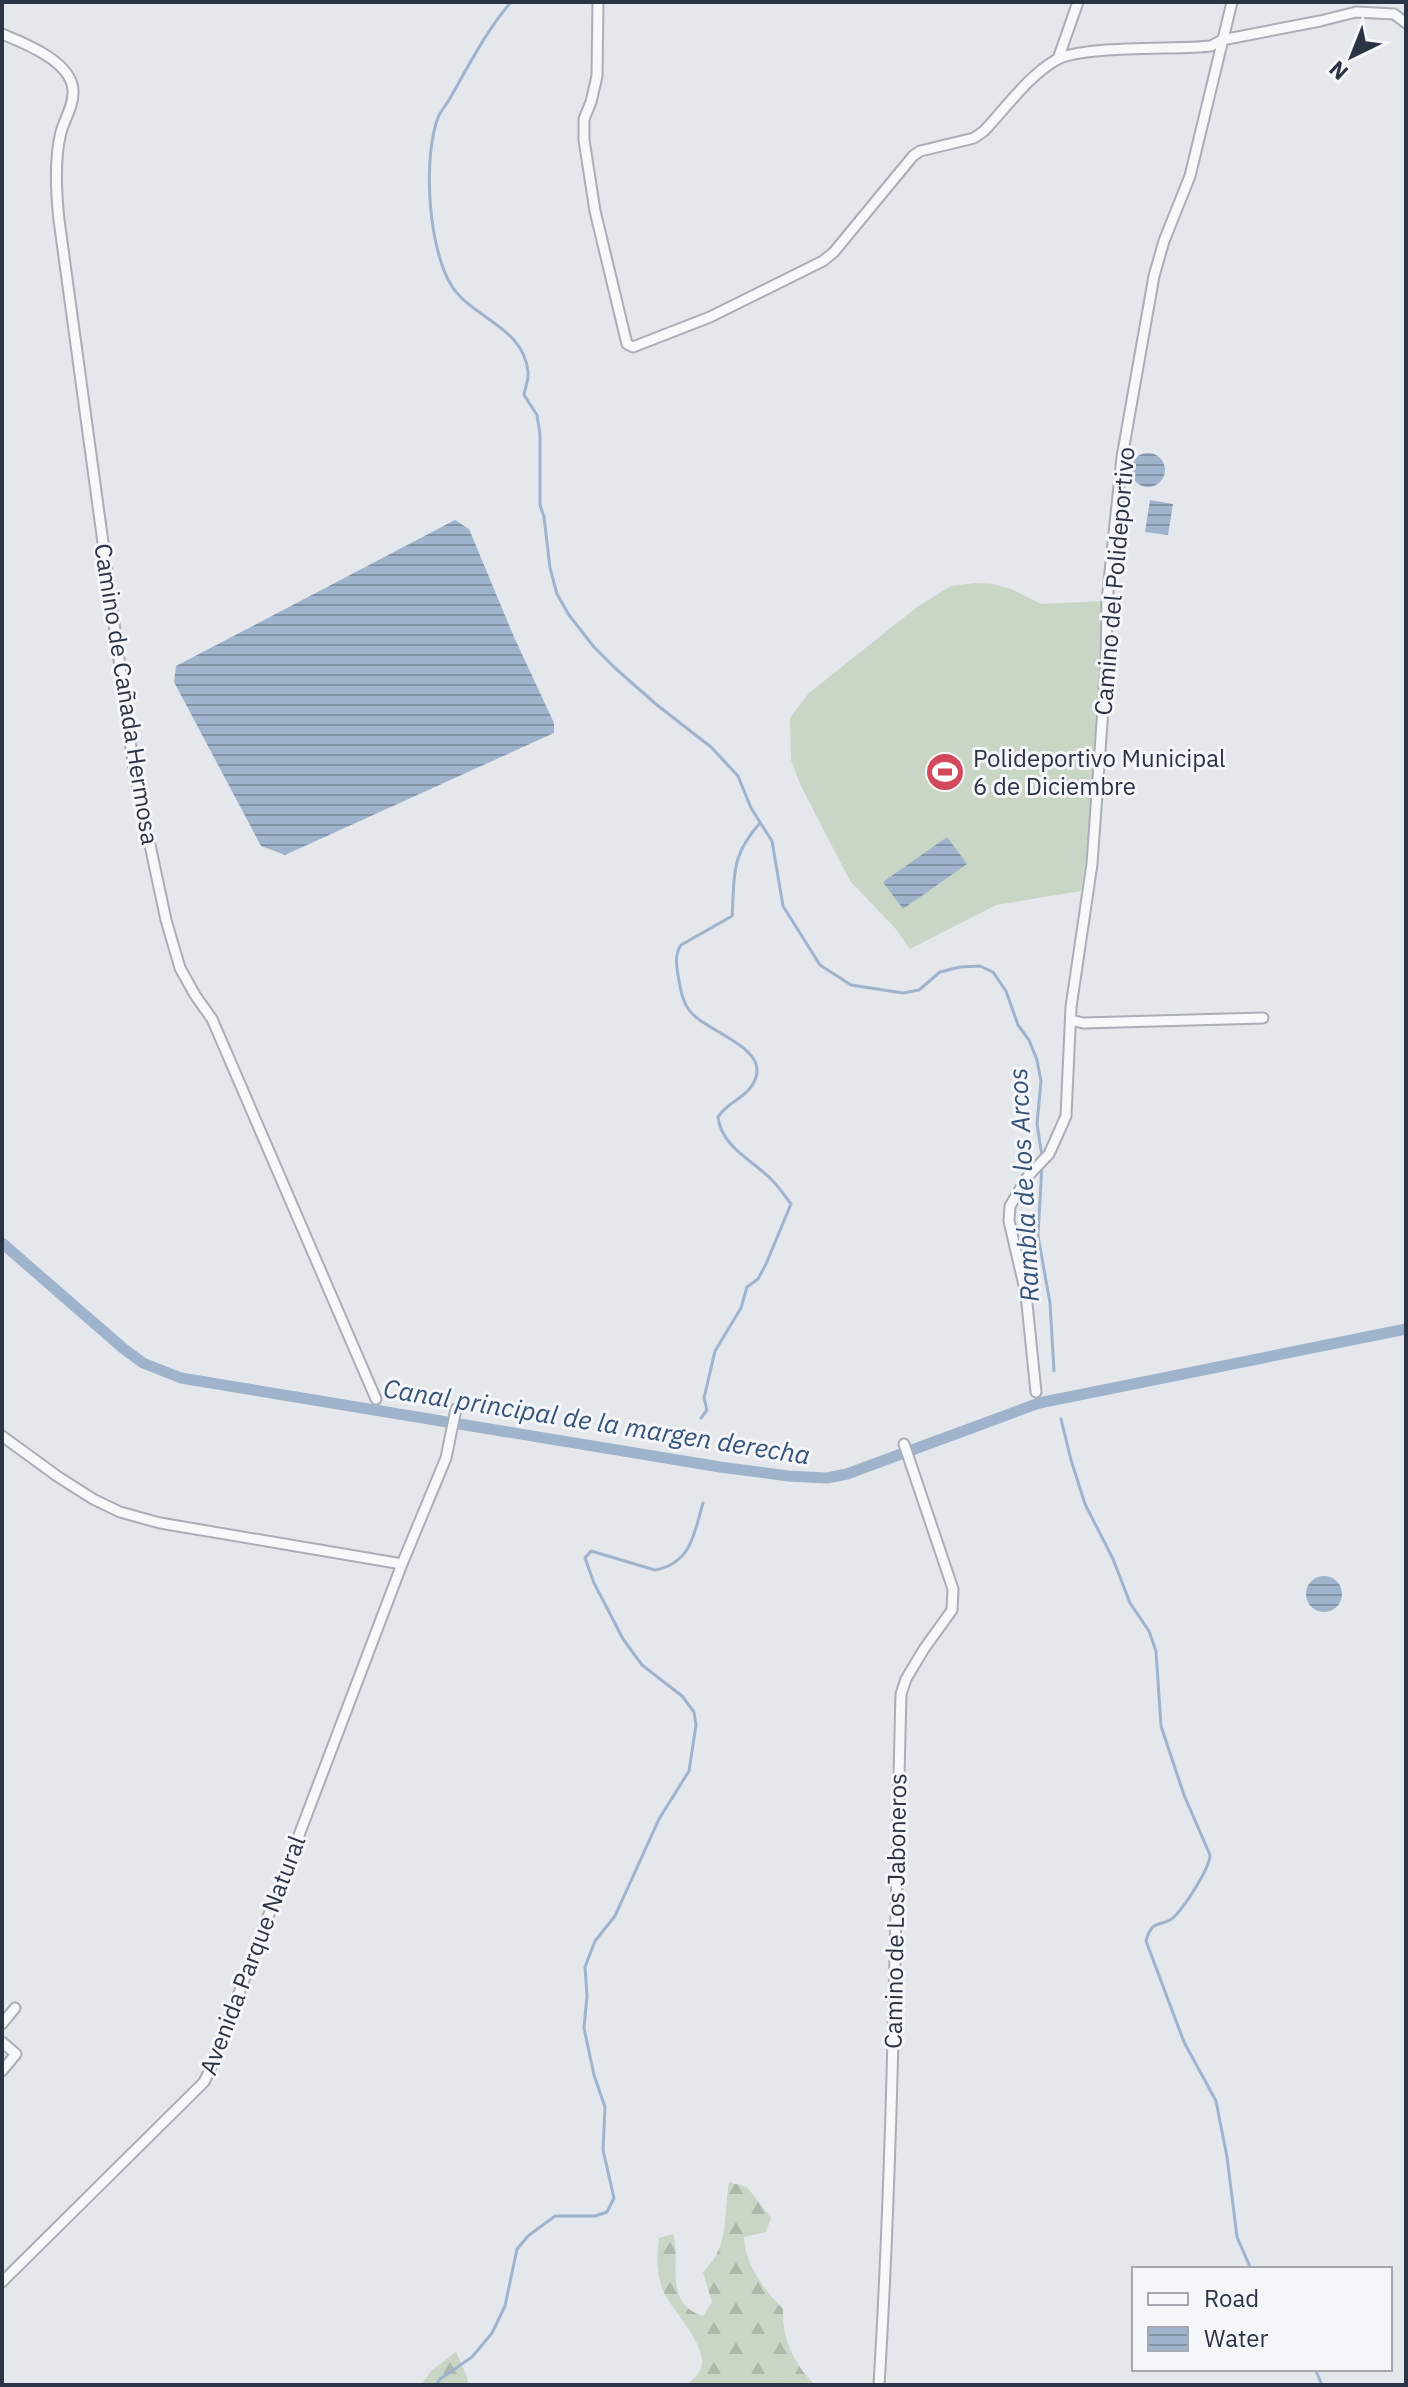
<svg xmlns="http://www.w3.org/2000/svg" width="1408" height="2387" font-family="'IBM Plex Sans',sans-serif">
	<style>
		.forest { fill: url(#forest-firs) }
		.garden { fill: #c9d6c5 }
		.water { fill: url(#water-rules) }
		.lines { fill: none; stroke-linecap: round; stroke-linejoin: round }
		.stream { stroke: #9fb4cc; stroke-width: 3 }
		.canal { stroke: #9fb4cc; stroke-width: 11 }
		.minor-casing { stroke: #a9aeb7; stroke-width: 13 }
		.minor { stroke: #f7f8fa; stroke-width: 9 }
		.labels { text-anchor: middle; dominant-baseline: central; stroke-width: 6; stroke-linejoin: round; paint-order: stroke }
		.street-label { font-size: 24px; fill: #2b3445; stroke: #f4f6f9 }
		.poi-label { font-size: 24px; fill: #2b3445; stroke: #f4f6f9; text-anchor: start }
		.water-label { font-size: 26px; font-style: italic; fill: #34527a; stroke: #f4f6f9 }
	</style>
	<defs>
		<pattern id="forest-firs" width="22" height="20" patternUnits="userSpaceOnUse" patternTransform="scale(2)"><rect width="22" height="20" fill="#c9d6c5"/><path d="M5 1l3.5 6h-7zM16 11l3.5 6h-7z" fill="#adb8ab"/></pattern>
		<pattern id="water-rules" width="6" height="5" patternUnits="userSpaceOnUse" patternTransform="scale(2)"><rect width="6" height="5" fill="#9fb4cc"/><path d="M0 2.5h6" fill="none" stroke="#8293a7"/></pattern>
	</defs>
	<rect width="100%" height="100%" fill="#e4e7ec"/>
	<path class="forest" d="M 729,2182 L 747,2187 L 771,2218 L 766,2232 L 744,2237 C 745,2264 764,2290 783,2309 C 782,2340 794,2364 815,2385 L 687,2385 C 691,2381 697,2376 700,2371 C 712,2348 670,2310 662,2288 C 656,2271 657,2256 659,2238 L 673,2234 C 682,2264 662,2302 703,2316 L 712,2302 L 703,2272 C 730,2247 723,2216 729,2182 Z
		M 456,2352 L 468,2379 L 467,2385 L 421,2385 L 432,2370 Z"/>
	<path class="garden" d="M 976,583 L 993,584 L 1011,589 L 1041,604 L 1103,601 L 1091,825 L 1081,891 L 996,905 L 910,949 L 895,928 L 850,881 L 800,784 L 791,760 L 790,718 L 809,693 L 917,607 L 951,586 Z"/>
	<path class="water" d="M1131 470a17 17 0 1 1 34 0a17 17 0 1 1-34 0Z
		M 1150,500 L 1173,504 L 1168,535 L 1145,532 Z
		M 455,520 L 469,529 L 514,637 L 554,723 L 554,733 L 285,855 L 261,846 L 174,682 L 176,666 Z
		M 947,837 L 967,864 L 903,909 L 883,882 Z
		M1306 1594a18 18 0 1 1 36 0a18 18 0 1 1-36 0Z"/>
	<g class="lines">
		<path class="stream" d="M 511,2 C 486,31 468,67 449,100 C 446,105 442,110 439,115 C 422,156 428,251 453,288 C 475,319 524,328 528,372 C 529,381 525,387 524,395 L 537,415 L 540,434 L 540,505 L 544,517 L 550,568 L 557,594 L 569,615 L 594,647 L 615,668 L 657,705 L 711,747 L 738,776 L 751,808 L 772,841 L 783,906 L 820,965 L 851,985 L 903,993 L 919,990 L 940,972 L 960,967 L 980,966 L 993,972 L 1006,991 L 1018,1025 L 1029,1040 L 1037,1060 L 1041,1081 L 1037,1124 L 1042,1156
			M 1042,1164 L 1038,1236 L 1050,1303 L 1054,1371
			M 701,1418 L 707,1410 L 704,1398 L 715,1351 L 741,1308 L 747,1287 L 758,1279 L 766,1264 L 791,1204 C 785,1196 779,1187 771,1179 C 752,1160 721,1146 718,1117 C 728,1101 750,1097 756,1077 C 766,1046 704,1031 689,1010 C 682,1000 680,987 678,975 C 676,964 675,954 681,945 L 732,916 C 735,874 730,857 760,823
			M 1061,1419 L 1071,1460 L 1085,1504 L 1113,1559 L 1130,1603 L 1149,1631 L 1156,1651 L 1161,1726 L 1184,1795 L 1210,1855 C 1210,1868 1186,1904 1176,1915 C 1163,1930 1153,1915 1146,1941 L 1184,2042 L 1216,2101 L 1227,2157 L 1237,2237 L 1251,2269
			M 1315,2369 L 1322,2385
			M 436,2385 L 440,2379 L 472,2357 L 492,2333 L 505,2306 L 517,2249 L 528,2236 L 555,2216 L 595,2216 L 607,2212 L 614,2198 L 603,2150 L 605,2107 L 594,2075 L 584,2028 L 587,1996 L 585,1967 L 595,1941 L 615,1916 L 659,1819 L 689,1771 L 696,1725 L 694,1712 L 682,1696 L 642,1665 L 623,1639 L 594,1583 L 585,1558 L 591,1551 L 655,1570 C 692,1563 694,1533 703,1503"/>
		<path class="canal" d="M 2,1243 L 124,1349 L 143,1363 L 181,1378 L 720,1467 L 788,1476 L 827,1478 L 847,1474 L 1039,1403 L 1406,1329"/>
		<defs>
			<path id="minor" d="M 598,2 L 597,76 L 591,102 L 584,119 L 584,140 L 595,211 L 625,336 L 627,344 L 633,347 L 710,317 L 823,261 L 834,252 L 913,156 L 920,151 L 974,138 L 984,131 C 1006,108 1028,76 1056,60 C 1082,45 1177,50 1211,46 L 1222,40 L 1320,21 L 1356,12 L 1394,14 L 1406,23
				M 2,34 C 24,43 71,61 73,90 C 74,105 65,118 61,132 C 54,159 56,192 59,220 L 134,770 L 166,920 L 180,968 L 195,995 L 212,1019 L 376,1399
				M 1058,59 L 1078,2
				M 1071,1020 L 1083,1023 L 1263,1018
				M 1036,1392 L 1026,1294 L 1009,1221 L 1010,1206 L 1028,1176 L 1049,1154 L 1066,1116 L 1071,1007 L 1092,864 L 1106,666 L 1107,601 L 1122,457 L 1154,276 L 1164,241 L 1190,176 L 1232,2
				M 2,1436 L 57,1476 L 93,1499 L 120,1512 L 160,1523 L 402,1564
				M 2,2024 L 15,2008
				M 2,2042 L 16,2054 L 2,2071
				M 2,2282 L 204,2082 L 209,2072 L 402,1564 L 446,1458 L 456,1409
				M 879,2385 C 893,2155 895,1924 901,1694 L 906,1679 L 924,1649 L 952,1610 L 953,1589 L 904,1444"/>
		</defs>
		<use href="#minor" class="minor-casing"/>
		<use href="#minor" class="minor"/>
	</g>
	<defs>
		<symbol id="stadium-disc" viewBox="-11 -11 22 22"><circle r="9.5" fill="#d1495b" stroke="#f4f6f9"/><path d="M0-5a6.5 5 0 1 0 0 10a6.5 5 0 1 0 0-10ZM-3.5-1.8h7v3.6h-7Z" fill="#fff"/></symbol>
	</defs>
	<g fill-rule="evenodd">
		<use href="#stadium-disc" x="923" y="750" width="44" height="44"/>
	</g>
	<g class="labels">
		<g class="street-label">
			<text transform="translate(1114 581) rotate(-85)">Camino del Polideportivo</text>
			<text transform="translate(127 694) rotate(81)">Camino de Cañada Hermosa</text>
			<text transform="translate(895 1911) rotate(-89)">Camino de Los Jaboneros</text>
			<text transform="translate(252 1955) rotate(-69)">Avenida Parque Natural</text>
		</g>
		<g class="poi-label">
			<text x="973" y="758">Polideportivo Municipal<tspan x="973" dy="28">6 de Diciembre</tspan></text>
		</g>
		<g class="water-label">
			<text transform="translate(1023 1185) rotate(-93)">Rambla de los Arcos</text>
			<text transform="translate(597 1421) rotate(9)">Canal principal de la margen derecha</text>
		</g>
	</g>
	<rect width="1408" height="2387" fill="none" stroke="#2b3445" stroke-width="8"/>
	<rect x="1132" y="2267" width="260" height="104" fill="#f4f6f9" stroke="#a4a8b1" stroke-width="2"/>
	<rect x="1148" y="2293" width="40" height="12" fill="#f7f8fa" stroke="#a4a8b1" stroke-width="2"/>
	<text x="1204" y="2307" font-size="24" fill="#2b3445">Road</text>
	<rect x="1148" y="2327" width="40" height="24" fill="url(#water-rules)" stroke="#a4a8b1" stroke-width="2"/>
	<text x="1204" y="2347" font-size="24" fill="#2b3445">Water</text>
	<g transform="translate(1352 56) rotate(223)" stroke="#f4f6f9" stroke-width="6" paint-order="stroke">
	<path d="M0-6L14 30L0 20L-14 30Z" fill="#2b3445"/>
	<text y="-12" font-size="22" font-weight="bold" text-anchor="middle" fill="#2b3445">N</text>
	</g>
</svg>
